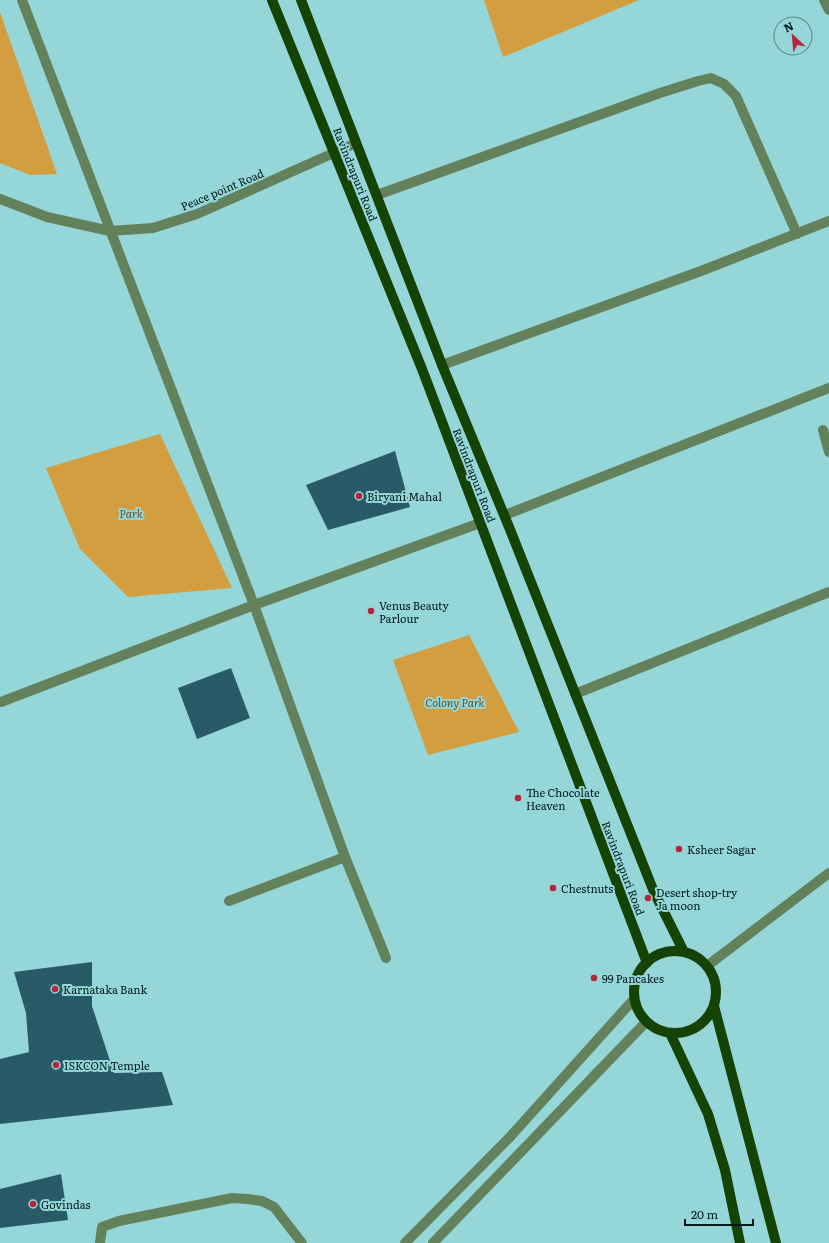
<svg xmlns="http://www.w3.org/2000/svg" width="829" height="1243" font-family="Literata,serif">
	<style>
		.green { fill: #d39e3f }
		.building { fill: #285a68 }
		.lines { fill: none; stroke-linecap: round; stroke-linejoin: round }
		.minor { stroke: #63815b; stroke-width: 10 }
		.major { stroke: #154205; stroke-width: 10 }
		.poi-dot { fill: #b7263b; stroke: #95d6d8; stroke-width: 1.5 }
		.labels { text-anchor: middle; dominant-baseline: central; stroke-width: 4; stroke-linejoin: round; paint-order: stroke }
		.street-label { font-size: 11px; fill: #00191a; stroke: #95d6d8 }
		.poi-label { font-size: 11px; fill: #00191a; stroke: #95d6d8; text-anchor: start }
		.park-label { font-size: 11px; font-style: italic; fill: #6a5023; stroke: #95d6d8 }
	</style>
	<rect width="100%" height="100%" fill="#95d6d8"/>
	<path class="green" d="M 484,0 L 639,0 L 503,57 Z
		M 0,12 L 57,174 L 30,175 L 0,163 Z
		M 160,434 L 232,588 L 128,597 L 80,549 L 46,468 Z
		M 469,635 L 519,732 L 428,755 L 393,660 Z"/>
	<path class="building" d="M 395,451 L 410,507 L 328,530 L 306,485 Z
		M 231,668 L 250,718 L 197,739 L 178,688 Z
		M 92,962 L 92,1006 L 114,1073 L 162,1072 L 173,1105 L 0,1124 L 0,1059 L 29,1052 L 26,1013 L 14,972 Z
		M 61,1174 L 68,1220 L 0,1228 L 0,1189 Z"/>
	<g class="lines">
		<path class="minor" d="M 22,0 L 254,605 L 345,857 L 386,958
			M 824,0 L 829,10
			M 377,195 L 660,93 L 698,81 L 711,78 L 724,84 L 736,96 L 797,234
			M 0,199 L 47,217 L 110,231 L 153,228 L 197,214 L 356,143
			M 442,365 L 701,271 L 829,221
			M 823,430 L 829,452
			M 505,515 L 829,388
			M 575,694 L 829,592
			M 1,702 L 254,605 L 480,523
			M 229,901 L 345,857
			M 707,966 L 829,873
			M 100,1243 L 102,1227 L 119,1221 L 232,1198 L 248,1199 L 262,1201 L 274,1207 L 302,1243
			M 405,1243 L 510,1137 L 634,999
			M 433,1243 L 646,1022"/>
		<path class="major" d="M 272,0 L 422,369 L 647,963
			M 301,0 L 442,365 L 509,527 L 654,892 L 684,952
			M634 992a41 41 0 1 1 82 0a41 41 0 1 1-82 0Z
			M 714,1006 L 776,1243
			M 670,1033 L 708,1114 L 725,1170 L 740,1243"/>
	</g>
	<g class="poi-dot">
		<circle cx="359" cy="496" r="4"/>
		<circle cx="371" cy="611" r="4"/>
		<circle cx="518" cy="798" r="4"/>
		<circle cx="679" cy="849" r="4"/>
		<circle cx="553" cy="888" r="4"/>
		<circle cx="648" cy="898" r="4"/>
		<circle cx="594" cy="978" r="4"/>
		<circle cx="55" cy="989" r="4"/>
		<circle cx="56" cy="1065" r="4"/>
		<circle cx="33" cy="1204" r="4"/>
	</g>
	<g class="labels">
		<g class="street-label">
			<text transform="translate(356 174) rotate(68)">Ravindrapuri Road</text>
			<text transform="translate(222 189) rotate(-23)">Peace point Road</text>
			<text transform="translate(475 475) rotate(69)">Ravindrapuri Road</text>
			<text transform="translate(624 868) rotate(69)">Ravindrapuri Road</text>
		</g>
		<g class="poi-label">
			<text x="367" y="496">Biryani Mahal</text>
			<text x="379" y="605">Venus Beauty<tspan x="379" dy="13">Parlour</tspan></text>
			<text x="526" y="792">The Chocolate<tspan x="526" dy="13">Heaven</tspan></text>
			<text x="687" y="849">Ksheer Sagar</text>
			<text x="561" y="888">Chestnuts</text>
			<text x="656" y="892">Desert shop-try<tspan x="656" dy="13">Ja moon</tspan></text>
			<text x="602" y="978">99 Pancakes</text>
			<text x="63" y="989">Karnataka Bank</text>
			<text x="64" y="1065">ISKCON Temple</text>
			<text x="41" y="1204">Govindas</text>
		</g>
		<g class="park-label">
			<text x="131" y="513">Park</text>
			<text x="455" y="702">Colony Park</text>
		</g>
	</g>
	<g transform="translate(793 36) rotate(334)"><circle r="19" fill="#95d6d8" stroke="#598a8c"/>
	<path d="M0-3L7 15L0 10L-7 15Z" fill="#b7263b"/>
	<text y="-6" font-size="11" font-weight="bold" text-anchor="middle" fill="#00191a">N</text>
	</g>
	<path d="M685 1219v6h68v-6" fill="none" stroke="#00191a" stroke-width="2"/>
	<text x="691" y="1219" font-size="12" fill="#00191a" stroke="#95d6d8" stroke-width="3" paint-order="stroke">20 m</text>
</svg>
